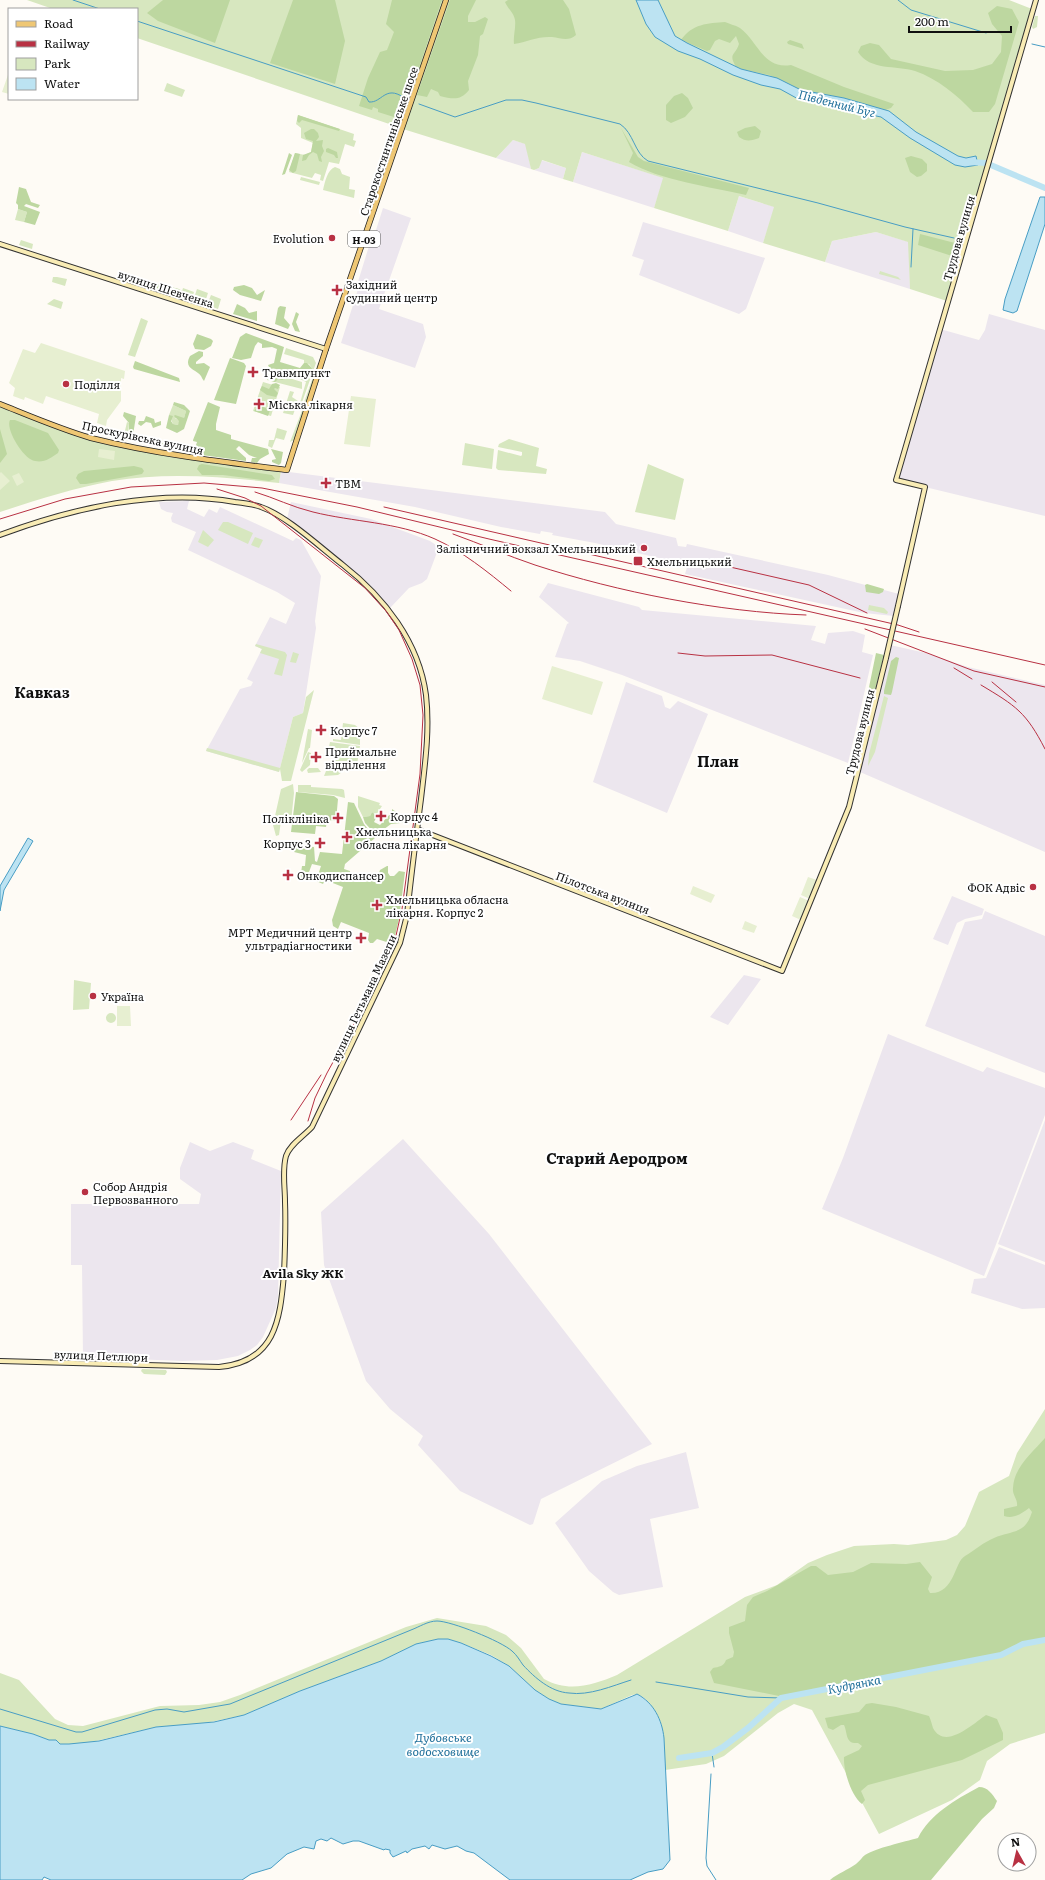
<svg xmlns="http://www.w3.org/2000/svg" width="1045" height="1880" font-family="Literata,serif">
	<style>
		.industrial { fill: #ece6ee }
		.green { fill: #d7e7bf }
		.forest { fill: #bdd7a0 }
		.pitch { fill: #e7efd1 }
		.water { fill: #bce3f2; stroke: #489dc4 }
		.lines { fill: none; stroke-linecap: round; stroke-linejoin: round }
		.stream { stroke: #489dc4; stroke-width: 1 }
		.river { stroke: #bce3f2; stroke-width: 6 }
		.secondary-casing { stroke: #323232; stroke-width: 6 }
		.primary-casing { stroke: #212121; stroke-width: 6 }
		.secondary { stroke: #f9ecb5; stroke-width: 4 }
		.primary { stroke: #efc774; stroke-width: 4.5 }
		.rail { stroke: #b83143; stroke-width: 1 }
		.secondary-bridge-casing { stroke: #323232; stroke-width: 6; stroke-linecap: butt }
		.secondary-bridge { stroke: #f9ecb5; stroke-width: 4 }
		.poi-dot { fill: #b83143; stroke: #fff; stroke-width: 1.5 }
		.labels { text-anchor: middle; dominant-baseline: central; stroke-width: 4; stroke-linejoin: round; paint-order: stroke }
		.shield { fill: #fff; stroke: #585858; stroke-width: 1 }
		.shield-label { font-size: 10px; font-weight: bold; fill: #101010 }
		.street-label { font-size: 11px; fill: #101010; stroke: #fff }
		.poi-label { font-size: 11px; fill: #101010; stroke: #fff; text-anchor: start }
		.water-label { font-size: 12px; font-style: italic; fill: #21709b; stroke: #fff }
		.neighbourhood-label { font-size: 12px; font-weight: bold; fill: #101010; stroke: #fff }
		.district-label { font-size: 15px; font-weight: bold; fill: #101010; stroke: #fff }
	</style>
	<rect width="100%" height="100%" fill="#fefbf5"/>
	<path class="industrial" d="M 513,140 L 526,144 L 531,169 L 496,158 Z
		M 582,152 L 664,178 L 654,208 L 573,182 Z
		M 541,160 L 566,168 L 563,179 L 534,170 L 539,168 Z
		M 739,196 L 775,207 L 763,243 L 728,231 Z
		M 383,208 L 411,218 L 379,309 L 423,324 L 426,337 L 415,368 L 341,343 L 359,286 L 357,285 L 369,246 L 374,246 L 377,238 L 375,237 L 377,231 L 376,230 Z
		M 643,222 L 765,258 L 746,309 L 739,314 L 639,275 L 644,260 L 632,256 Z
		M 876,232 L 909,242 L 910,289 L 825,262 L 832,241 Z
		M 989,314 L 1045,330 L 1045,516 L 896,480 L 940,329 L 979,340 L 985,330 Z
		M 281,471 L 605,512 L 616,524 L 676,538 L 678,546 L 686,547 L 687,544 L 742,556 L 828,575 L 899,594 L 894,616 L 864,613 L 685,574 L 688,564 L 667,559 L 666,563 L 663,562 L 663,559 L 595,543 L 552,535 L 553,533 L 541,531 L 540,534 L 501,527 L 415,507 L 279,483 Z
		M 189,501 L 187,509 L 204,517 L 209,509 L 217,513 L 220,507 L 293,541 L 296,538 L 301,540 L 321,576 L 315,621 L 316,628 L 303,713 L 293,717 L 279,772 L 206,751 L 240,689 L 251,686 L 253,682 L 247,679 L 262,649 L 255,646 L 270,617 L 286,624 L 295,603 L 277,592 L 188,550 L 196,532 L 172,522 L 171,518 L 173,513 L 167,512 L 161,509 L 159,502 Z
		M 291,502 L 371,519 L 430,541 L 439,547 L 427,579 L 422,583 L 409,588 L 390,608 L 374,589 L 359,575 L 287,519 Z
		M 548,583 L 639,607 L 642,610 L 816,626 L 811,640 L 825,644 L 828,633 L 853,631 L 865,635 L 862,652 L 873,655 L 848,763 L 622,675 L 580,661 L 555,657 L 567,624 L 569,623 L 539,597 Z
		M 890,645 L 926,653 L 968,667 L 1045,685 L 1045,852 L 860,772 Z
		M 626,682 L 662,696 L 665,707 L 670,709 L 678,701 L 708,714 L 667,813 L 593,782 Z
		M 952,896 L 984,909 L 982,915 L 965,919 L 957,923 L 948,945 L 933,939 Z
		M 985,911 L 1045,936 L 1045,1073 L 925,1026 L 965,922 L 982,919 Z
		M 744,975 L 761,979 L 728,1025 L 710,1017 Z
		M 888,1034 L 983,1072 L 987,1067 L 1045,1088 L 1045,1115 L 984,1276 L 822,1209 L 843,1158 Z
		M 1045,1120 L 1045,1262 L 998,1244 Z
		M 403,1139 L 489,1234 L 652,1444 L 541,1499 L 533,1524 L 530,1525 L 460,1491 L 418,1445 L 423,1436 L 390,1409 L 366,1381 L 324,1265 L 321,1212 Z
		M 190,1142 L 210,1151 L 233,1142 L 254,1150 L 251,1159 L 281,1171 L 278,1296 L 276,1308 L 263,1337 L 257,1345 L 250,1350 L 238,1356 L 217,1360 L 182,1361 L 83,1357 L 82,1265 L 71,1265 L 71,1204 L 199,1204 L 201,1194 L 180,1179 L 180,1168 Z
		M 999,1247 L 1045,1265 L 1045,1308 L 1022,1309 L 971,1293 L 974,1279 L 986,1278 Z
		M 686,1452 L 699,1508 L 650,1519 L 663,1587 L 619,1595 L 613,1592 L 589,1571 L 555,1523 L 602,1481 L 637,1466 Z"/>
	<path class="green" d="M 27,0 L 444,0 L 401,128 L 137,38 L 137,9 L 53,9 Z
		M 447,0 L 1009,0 L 1032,9 L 947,301 L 910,289 L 908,242 L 876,232 L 832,241 L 825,262 L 763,243 L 774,207 L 739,196 L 728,231 L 654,208 L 663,178 L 582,152 L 573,182 L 563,179 L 566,168 L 542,160 L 539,168 L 534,170 L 531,169 L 525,144 L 513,140 L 496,158 L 403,129 Z
		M 1035,16 L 1038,16 L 1037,27 L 1033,29 L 1032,27 Z
		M 167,83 L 185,90 L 182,97 L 164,91 Z
		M 298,115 L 354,134 L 353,140 L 356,141 L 354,147 L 345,144 L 339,164 L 329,162 L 323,181 L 320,180 L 321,175 L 315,173 L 312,178 L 289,172 L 295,153 L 305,155 L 311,152 L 313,143 L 301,138 L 301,128 L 296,124 Z
		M 335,167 L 340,169 L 342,174 L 350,177 L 349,189 L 355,190 L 354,198 L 323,190 C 325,182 327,170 335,167 Z
		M 301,177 L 320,182 L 319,185 L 300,180 Z
		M 18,209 L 27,212 L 24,222 L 15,220 Z
		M 21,240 L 33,244 L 32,249 L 19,245 Z
		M 880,271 L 898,277 L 901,280 L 879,274 Z
		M 53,277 L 57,277 L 67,279 L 65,286 L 52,282 Z
		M 183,288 L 194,292 L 191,301 L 180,298 Z
		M 197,289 L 208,293 L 204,305 L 193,301 Z
		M 211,295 L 221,299 L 218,309 L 207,305 Z
		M 54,299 L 63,302 L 61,309 L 47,304 Z
		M 141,318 L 148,321 L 135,357 L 128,355 Z
		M 286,348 L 313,357 L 316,363 L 301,405 L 300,403 L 306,382 L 298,378 L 311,377 L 312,368 L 309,364 L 304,363 L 304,360 L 284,354 Z
		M 318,363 L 320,364 L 305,406 L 303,405 Z
		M 269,372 L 302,382 L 302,389 L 267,380 Z
		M 263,382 L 280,387 L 271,416 L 253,411 Z
		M 290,391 L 294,392 L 292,397 L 298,401 L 293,415 L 283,413 Z
		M 173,405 L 186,411 L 184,418 L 175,418 L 180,421 L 178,425 L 173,424 L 169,415 Z
		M 0,406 L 92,439 L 281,471 L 279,483 C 224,477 168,472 112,481 C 74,488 37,500 0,512 Z
		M 303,408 L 305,409 L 294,440 L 290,442 Z
		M 127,422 L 129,423 L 128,438 L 130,441 L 117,438 L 118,436 L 124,435 Z
		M 277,428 L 287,431 L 284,440 L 276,438 L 272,448 L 268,446 L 269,440 L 274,440 Z
		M 509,439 L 539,448 L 536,466 L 547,469 L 546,474 L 498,470 L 496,468 L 498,450 L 521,456 L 522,455 L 522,452 L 498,447 L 499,444 Z
		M 465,443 L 494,449 L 492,469 L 462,465 Z
		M 648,464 L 684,479 L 675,520 L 635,512 Z
		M 223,522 L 228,522 L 253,533 L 248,544 L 218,530 Z
		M 203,530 L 214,540 L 208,547 L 198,542 Z
		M 255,537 L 263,540 L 259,548 L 251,545 Z
		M 592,545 L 602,547 L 601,553 L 591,551 Z
		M 869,605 L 884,608 L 888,612 L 887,614 L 868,610 Z
		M 256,644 L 285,652 L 287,655 L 282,676 L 274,674 L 279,659 L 260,653 L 262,649 L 255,646 Z
		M 293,652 L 299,654 L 296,663 L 290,662 Z
		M 314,690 L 291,781 L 282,781 L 280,769 L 279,772 L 206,751 L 207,748 L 212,749 L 280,768 L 293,717 L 303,713 L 306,697 Z
		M 884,696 L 888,698 L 875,752 L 868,766 L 869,754 Z
		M 343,723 L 355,725 L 360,729 L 360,745 L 333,741 L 333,739 L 341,740 Z
		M 308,729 L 312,730 L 310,748 L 309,748 L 302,763 Z
		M 330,742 L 360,746 L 357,765 L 350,767 L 339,766 L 328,752 Z
		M 308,752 L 311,753 L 310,765 L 302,772 L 300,770 Z
		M 309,768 L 318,768 L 321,772 L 308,773 L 307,770 Z
		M 332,769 L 341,770 L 342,772 L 338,775 L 324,776 L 326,771 Z
		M 293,784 L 294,793 L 291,822 L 281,821 L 279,835 L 276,836 L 273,825 L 281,789 Z
		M 298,785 L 311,785 L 311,787 L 342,789 L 344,790 L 345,798 L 333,795 L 298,792 Z
		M 358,796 L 380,803 L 379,805 L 382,806 L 376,815 L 372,812 L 370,816 L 363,817 L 358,807 Z
		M 74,980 L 91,983 L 89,1009 L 73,1010 Z
		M106 1018a5 5 0 1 1 10 0a5 5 0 1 1-10 0Z
		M 142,1369 L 166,1370 L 167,1372 L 165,1375 L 144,1374 L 141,1371 Z
		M 1045,1409 L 1045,1733 L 1010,1744 L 987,1761 L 980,1780 L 952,1800 L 879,1834 L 812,1710 L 794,1704 L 778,1713 L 724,1756 L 706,1764 L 665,1770 C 664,1745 665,1722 648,1702 C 644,1697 639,1694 632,1695 L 601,1709 L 561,1704 L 549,1699 L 535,1690 L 509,1666 L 491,1655 L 461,1643 L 448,1639 L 438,1639 L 416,1644 L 381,1661 L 300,1691 L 244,1715 L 201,1724 L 156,1727 L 83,1744 L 60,1744 L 56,1740 L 49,1740 L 33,1734 L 0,1726 L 0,1673 L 19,1680 L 55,1719 L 68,1725 L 83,1726 L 160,1706 L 199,1705 L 220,1702 L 240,1695 L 406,1627 L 437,1618 L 486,1626 L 506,1635 L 521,1648 L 544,1679 C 569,1693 593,1685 617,1675 L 745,1597 L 777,1585 L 808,1563 L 827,1555 L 854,1546 L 894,1544 L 908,1545 L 946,1540 L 957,1535 L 965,1526 L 979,1492 L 1009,1476 L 1017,1453 Z"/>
	<path class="forest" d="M 163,0 L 230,0 L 215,43 L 158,21 L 147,13 Z
		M 293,0 L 335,0 L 345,41 L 335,84 L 270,63 Z
		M 392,0 L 442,0 L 409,97 L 404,101 L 397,118 L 378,112 L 378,109 L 373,107 L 372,110 L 359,106 L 368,78 L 380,52 L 387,50 L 394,32 L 386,24 Z
		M 450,0 L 476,0 L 468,16 L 468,22 L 475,22 L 485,17 L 488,19 L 483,34 L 480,36 L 478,55 L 468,81 L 469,90 C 460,101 453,99 440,96 L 438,92 L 431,89 L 427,97 L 417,95 Z
		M 508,0 L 563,0 L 569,9 L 576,35 C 568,42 561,38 552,37 C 538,36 527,42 514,44 C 513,37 516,28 515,20 C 514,13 508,9 505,2 Z
		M 997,6 L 1012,9 L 1019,22 L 995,104 L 989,112 L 973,112 C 957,95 938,79 915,71 C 896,65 870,71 858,52 L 861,46 L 870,43 L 879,45 L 891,59 L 945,71 L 973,70 L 992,64 L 1001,52 L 1002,36 L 992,24 L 988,13 Z
		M 725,22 C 729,24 735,25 740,28 C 758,41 763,70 791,65 L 844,87 L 894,104 L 891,108 L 885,110 L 844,98 L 801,90 L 769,75 L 741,69 L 736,67 C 728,53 735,56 739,44 L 736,36 L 730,43 L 719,39 L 715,41 L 710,50 L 707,51 L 681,40 C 692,24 708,23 725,22 Z
		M 790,40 L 802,44 L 804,49 L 788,44 L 787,42 Z
		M 682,93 L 688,98 L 693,108 L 685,117 L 671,123 L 666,120 L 666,105 L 674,96 Z
		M 298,115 L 340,129 L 339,131 L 302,120 L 299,123 L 297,121 Z
		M 755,126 L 761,131 L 759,138 C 751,141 746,142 739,137 L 737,132 L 745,128 Z
		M 621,128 L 638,157 L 644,161 L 749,188 L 746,195 C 711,187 659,180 629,162 L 633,153 Z
		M 311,129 L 314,129 L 318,133 L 319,137 L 316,141 L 323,140 L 322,146 L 324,151 L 321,157 L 322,162 L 319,161 L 317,154 L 313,152 L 309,155 L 306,160 L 302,161 L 303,155 L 311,152 L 313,141 L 306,139 L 304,133 Z
		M 389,138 L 392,138 L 394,142 L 392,151 L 390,151 L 387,147 L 387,139 Z
		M 328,148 L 337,152 L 338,158 L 336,158 L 334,155 L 326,152 L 326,149 Z
		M 289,153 L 292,155 L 285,174 L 282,175 Z
		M 295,153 L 300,154 L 296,171 L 293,173 L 289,170 Z
		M 386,154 L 389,154 L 386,167 L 383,168 L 382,165 Z
		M 911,156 L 922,159 L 927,164 L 927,171 L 921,176 L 917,177 L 910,172 L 905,158 Z
		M 382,172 L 383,175 L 373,202 L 370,206 L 366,206 L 372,196 L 372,185 L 376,183 L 379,173 Z
		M 19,187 L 26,189 L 31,202 L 40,205 L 38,208 L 26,204 L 24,206 L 40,212 L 35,225 L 24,222 L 27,212 L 18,209 L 18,205 L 16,203 Z
		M 920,234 L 955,243 L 952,256 L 918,245 Z
		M 155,283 L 179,289 L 182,291 L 181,295 L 155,288 L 153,286 Z
		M 244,285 L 252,288 L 257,295 L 265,290 L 261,301 L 240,295 L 233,290 L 234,287 Z
		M 237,304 L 245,308 L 249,313 L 257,311 L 257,321 L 233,314 Z
		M 280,306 L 286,307 L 284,318 L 290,325 L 288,329 L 275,324 L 278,308 Z
		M 296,312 L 299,314 L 296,322 L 300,332 L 295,331 L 292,324 Z
		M 246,333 L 284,347 L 280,362 L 300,368 L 304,363 L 307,363 L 312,368 L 310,377 C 295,382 279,365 270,369 L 268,365 L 274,363 L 277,349 L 272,347 L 262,348 L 262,344 L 258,342 L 255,346 L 251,358 L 241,360 L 232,358 L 240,337 Z
		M 197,334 L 211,339 L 213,341 L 211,346 L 204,350 L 195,349 L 193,344 Z
		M 199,351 L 203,352 L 203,356 L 196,362 L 196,364 L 204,363 L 210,367 L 204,381 C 203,380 202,378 201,376 C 196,369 183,369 190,356 Z
		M 230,358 L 244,363 L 246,366 L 236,404 L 214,400 Z
		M 135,361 L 179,378 L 180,382 L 134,369 L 133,367 Z
		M 269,372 L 285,376 L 286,378 L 282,380 L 278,379 L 275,382 L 272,381 Z
		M 276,383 L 280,385 L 278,389 L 275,388 L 274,389 L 278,393 L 276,397 L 267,395 L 260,390 L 262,386 L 269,389 L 272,384 Z
		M 174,402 L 184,405 L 190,411 L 184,429 L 177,433 L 166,428 L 169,415 L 173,416 L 171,421 L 173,424 L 178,425 L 179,421 L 174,416 L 175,415 L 184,418 L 186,411 L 173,405 Z
		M 208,402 L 220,407 L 216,424 L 216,430 L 231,435 L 231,439 L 268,449 L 269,454 L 260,459 L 257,463 L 251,462 L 252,458 L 257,458 L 249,455 L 239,446 L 236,449 L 246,458 L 246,461 L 202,455 L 196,445 L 197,442 L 193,441 L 193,440 Z
		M 259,405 L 270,410 L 268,416 L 254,411 Z
		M 124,412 L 136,416 L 133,435 L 135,438 L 176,446 L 182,448 L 182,451 L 129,440 L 129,423 L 123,416 Z
		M 146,416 L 154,419 L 155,423 L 161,421 L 161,425 L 153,428 L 151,423 L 146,422 L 141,426 L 138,424 L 139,421 L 144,421 Z
		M 10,420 L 15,420 L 48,433 L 59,450 L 58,453 C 51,458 44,463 35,461 C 24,460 5,429 10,420 Z
		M 0,429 L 7,454 L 0,463 Z
		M 271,449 L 283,452 L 281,463 L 279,465 L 272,462 L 272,460 L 276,459 Z
		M 202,464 L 272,475 L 275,479 L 269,481 L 223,475 L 202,475 L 197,469 L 199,465 Z
		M 134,466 L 142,468 L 144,471 L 142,474 L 86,484 L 80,484 L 76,478 L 78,474 L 84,471 Z
		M 867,584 L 884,589 L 883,592 L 879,594 L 866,592 L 865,585 Z
		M 876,653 L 884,655 L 857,762 L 850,763 L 868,692 Z
		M 896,657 L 899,658 L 898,663 L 892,692 L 891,695 L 884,694 L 884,691 L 891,661 Z
		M 296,792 L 334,796 L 338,799 L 336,821 L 327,820 L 326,827 L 316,826 L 315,834 L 291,832 Z
		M 348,802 L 354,803 L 364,824 L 375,838 L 345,864 L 344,869 L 350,871 L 351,878 L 353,880 L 363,877 L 378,876 L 380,870 L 387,866 L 388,866 L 388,873 L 390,876 L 394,876 L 399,871 L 405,872 L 399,919 L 393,944 L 377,939 L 373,943 L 370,943 L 368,940 L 369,933 L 341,922 L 338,929 L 333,926 L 332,920 L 343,887 L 325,880 L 323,884 L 316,881 L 321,866 L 312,864 L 306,880 L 300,880 L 302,866 L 305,866 L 306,855 L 294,852 L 294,845 L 314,847 L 315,861 L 317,862 L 320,852 L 342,854 Z
		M 392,809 L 410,822 L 391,824 L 376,835 L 365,823 L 363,817 L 370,816 L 372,812 L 377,816 L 374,822 L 380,825 L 392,812 Z
		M 1045,1438 L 1045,1639 L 1024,1643 L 1000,1654 L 779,1696 L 714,1683 L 710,1672 L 713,1668 C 719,1667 724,1666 726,1660 L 733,1657 L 734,1652 L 729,1633 L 729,1627 L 745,1621 L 747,1605 L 753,1597 L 767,1591 L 811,1566 L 816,1566 L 828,1575 L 853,1572 L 871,1563 L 906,1564 L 920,1562 L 932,1577 L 928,1589 L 930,1593 C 955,1594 954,1562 965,1556 C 975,1550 984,1542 994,1538 C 1012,1530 1025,1535 1032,1512 L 1029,1508 C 1021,1514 1014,1519 1004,1516 L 1004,1509 L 1017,1506 C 1018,1499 1012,1495 1013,1488 C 1014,1467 1032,1453 1045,1438 Z
		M 872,1703 L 896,1707 L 929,1716 C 931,1720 932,1725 933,1728 C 945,1751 974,1723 986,1715 L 997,1719 L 1003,1733 L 1003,1740 L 962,1760 L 868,1785 L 861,1791 L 865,1800 L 862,1804 C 851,1796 843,1769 844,1757 L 859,1750 L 862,1746 L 858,1743 C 845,1744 848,1734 844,1725 L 841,1725 L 833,1730 L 828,1728 L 825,1718 L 859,1712 L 866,1704 Z
		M 979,1787 C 988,1787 992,1794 997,1801 L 994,1808 L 982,1819 L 931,1880 L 830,1880 C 838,1873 848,1870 856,1864 C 860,1861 862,1857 865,1855 C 876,1848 904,1842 918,1838 C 930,1814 955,1800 979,1787 Z"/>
	<path class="pitch" d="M 9,72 L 9,94 L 2,92 Z
		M 41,343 L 125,371 L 124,379 L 121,378 L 121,401 L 107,420 L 106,426 L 97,423 L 99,414 L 46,396 L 43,404 L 25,397 L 24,400 L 13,396 L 15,388 L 9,383 L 23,349 L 35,353 Z
		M 351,396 L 376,399 L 370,447 L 344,444 Z
		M 99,449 L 115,451 L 114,460 L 98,457 Z
		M 1,472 L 10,481 L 0,490 L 0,473 Z
		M 19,473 L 24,482 L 17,486 L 12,476 Z
		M 552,666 L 603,682 L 592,715 L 542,699 Z
		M 808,877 L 817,880 L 810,899 L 801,895 Z
		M 693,886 L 715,895 L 711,903 L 690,894 Z
		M 800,897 L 809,901 L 801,920 L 792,916 Z
		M 745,921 L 757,926 L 754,933 L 742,929 Z
		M 117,1006 L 130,1006 L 131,1026 L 117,1026 Z"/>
	<path class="water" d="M 636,0 L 658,0 L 675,36 L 687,43 L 741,69 L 777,78 L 801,90 L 844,98 L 889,111 L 916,132 L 958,156 L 966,158 L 976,156 L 978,165 L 965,167 L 955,165 L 910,138 L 881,117 L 800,100 L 780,89 L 761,85 L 733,75 L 700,59 L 678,51 L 655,37 L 646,24 Z
		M 1040,197 L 1045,197 L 1045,224 L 1017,311 L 1013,313 L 1003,310 L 1005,299 Z
		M 28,838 L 33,841 L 4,890 L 0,911 L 0,886 Z
		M 438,1639 L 448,1639 L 461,1643 L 491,1656 L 509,1666 L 535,1690 L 549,1699 L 561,1704 L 601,1709 L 635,1695 L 637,1694 C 654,1703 662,1720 664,1738 L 670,1860 L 663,1869 L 648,1872 L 630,1880 L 510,1880 L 474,1853 L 466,1851 L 457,1846 L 445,1849 L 432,1845 L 429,1849 L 425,1846 L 412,1849 L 407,1853 L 406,1851 L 393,1857 L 390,1853 L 390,1850 L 385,1849 L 384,1850 L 359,1841 L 353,1841 L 343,1844 L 331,1838 L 327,1841 L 321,1839 L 316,1841 L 314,1849 L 304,1847 L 287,1854 L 271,1868 L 251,1874 L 242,1880 L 51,1880 L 44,1877 L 42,1880 L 0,1880 L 0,1726 L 33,1734 L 49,1740 L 56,1740 L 60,1744 L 69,1744 L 99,1741 L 156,1727 L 214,1722 L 244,1715 L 300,1691 L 381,1661 L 416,1644 Z"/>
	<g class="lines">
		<path class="stream" d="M 73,0 L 100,9
			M 898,0 L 911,10 L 986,33
			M 137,21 L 366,97 L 369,102 C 382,103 385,85 403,97
			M 1032,44 L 1045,47
			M 419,104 L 455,117 L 506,100 L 522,100 L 536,103 L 620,124 C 634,133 634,153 648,161 L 818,203 L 905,227 L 954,238
			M 911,267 L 913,229
			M 656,1682 L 748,1697 L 781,1698
			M 0,1709 L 76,1732 L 82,1732 L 155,1710 L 167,1709 L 184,1712 L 230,1704 L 411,1630 C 419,1627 428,1621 437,1621 C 451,1621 501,1641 512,1651 C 517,1655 520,1661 523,1665 C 535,1678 551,1692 569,1693 C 589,1696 612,1686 631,1680
			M 712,1753 L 714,1767
			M 711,1774 L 706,1858 L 707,1866 L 716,1880"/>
		<path class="river" d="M 970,162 L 986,163 L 1045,188
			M 679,1758 L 712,1753 L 723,1747 L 748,1728 L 781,1698 L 1001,1655 L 1023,1644 L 1045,1640"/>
		<defs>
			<path id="secondary" d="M 0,244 L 326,349
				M 0,535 C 72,508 159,488 235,502 C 244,503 253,504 261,507 C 287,516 321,548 343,565 C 384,597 419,642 426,695 C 430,730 425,764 421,799 C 416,838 411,876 407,915 L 400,943 L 312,1127 C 304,1136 290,1144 286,1156 C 282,1170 285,1187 285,1202 C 286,1226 285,1250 284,1274 C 280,1321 275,1362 219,1367 L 0,1361
				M 898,606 L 925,487 L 896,480 L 1036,0
				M 417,829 L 782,971 L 849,807 L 886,658"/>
			<path id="primary" d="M 0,404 C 30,416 60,429 91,438 C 155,454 222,462 287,470 L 326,349 L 446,0"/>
		</defs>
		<use href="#secondary" class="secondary-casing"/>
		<use href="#primary" class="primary-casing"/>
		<use href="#secondary" class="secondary"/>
		<use href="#primary" class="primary"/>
		<path class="rail" d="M 217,489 L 245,498 L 261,506 L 365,588 L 386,611 L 399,630 L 412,659 L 420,685 L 423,715 L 420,774 L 402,909 L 395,940 L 364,1006 L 327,1073 L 315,1098 L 308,1121
			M 255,492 C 275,498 292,507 313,512 C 353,522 397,522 435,539 C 462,551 488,572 511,591
			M 384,507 L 898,625 L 919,632
			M 0,519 L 65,499 L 131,487 L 204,483 L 262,488 L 357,507 L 489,539 L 1045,665
			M 453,534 C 481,544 508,556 535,565 C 618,592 720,612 806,615
			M 708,562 L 809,585 L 867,613
			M 865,629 L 974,671 L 1045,687
			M 678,653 L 705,656 L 772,655 L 860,678
			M 954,668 L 972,679
			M 992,682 L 1016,702
			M 981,685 C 1016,706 1026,712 1045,749
			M 291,1120 L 321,1075"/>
		<defs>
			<path id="secondary-bridge" d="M 886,658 L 898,606"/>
		</defs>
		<use href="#secondary-bridge" class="secondary-bridge-casing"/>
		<use href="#secondary-bridge" class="secondary-bridge"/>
	</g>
	<g class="poi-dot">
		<circle cx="332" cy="238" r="4"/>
		<path d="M335 284h4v4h4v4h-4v4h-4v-4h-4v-4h4z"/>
		<path d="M251 366h4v4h4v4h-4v4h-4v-4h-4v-4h4z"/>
		<circle cx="66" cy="384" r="4"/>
		<path d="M257 398h4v4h4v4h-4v4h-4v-4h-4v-4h4z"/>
		<path d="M324 477h4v4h4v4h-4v4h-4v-4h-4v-4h4z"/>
		<circle cx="644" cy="548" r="4"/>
		<rect x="633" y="556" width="10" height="10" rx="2"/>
		<path d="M319 724h4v4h4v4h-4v4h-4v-4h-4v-4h4z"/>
		<path d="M314 751h4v4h4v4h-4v4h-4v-4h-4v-4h4z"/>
		<path d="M379 810h4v4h4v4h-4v4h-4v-4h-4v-4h4z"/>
		<path d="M336 812h4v4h4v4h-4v4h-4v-4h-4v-4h4z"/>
		<path d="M345 831h4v4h4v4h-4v4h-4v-4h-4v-4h4z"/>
		<path d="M318 837h4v4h4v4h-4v4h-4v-4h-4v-4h4z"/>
		<path d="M286 869h4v4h4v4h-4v4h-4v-4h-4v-4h4z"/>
		<circle cx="1033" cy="887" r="4"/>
		<path d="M375 899h4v4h4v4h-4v4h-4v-4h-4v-4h4z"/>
		<path d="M359 932h4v4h4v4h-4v4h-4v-4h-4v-4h4z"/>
		<circle cx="93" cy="996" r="4"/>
		<circle cx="85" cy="1192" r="4"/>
	</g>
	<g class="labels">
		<rect class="shield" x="348" y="231" width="32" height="16" rx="3"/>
		<g class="shield-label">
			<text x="364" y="239">Н-03</text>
		</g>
		<g class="street-label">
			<text transform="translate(388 141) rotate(-71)">Старокостянтинівське шосе</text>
			<text transform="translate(958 238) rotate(-74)">Трудова вулиця</text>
			<text transform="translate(166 288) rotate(18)">вулиця Шевченка</text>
			<text transform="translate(143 437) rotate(12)">Проскурівська вулиця</text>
			<text transform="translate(859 732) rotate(-76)">Трудова вулиця</text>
			<text transform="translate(603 892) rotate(21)">Пілотська вулиця</text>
			<text transform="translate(363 998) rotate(-65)">вулиця Гетьмана Мазепи</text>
			<text transform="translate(101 1355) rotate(2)">вулиця Петлюри</text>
		</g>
		<g class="poi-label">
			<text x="324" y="238" text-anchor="end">Evolution</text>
			<text x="346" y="284">Західний<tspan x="346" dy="13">судинний центр</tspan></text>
			<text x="262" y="372">Травмпункт</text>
			<text x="74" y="384">Поділля</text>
			<text x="268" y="404">Міська лікарня</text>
			<text x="335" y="483">ТВМ</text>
			<text x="636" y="548" text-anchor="end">Залізничний вокзал Хмельницький</text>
			<text x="647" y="561">Хмельницький</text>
			<text x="330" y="730">Корпус 7</text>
			<text x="325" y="751">Приймальне<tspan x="325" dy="13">відділення</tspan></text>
			<text x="390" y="816">Корпус 4</text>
			<text x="329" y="818" text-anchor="end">Поліклініка</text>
			<text x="356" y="831">Хмельницька<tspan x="356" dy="13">обласна лікарня</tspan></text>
			<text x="311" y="843" text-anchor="end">Корпус 3</text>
			<text x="297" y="875">Онкодиспансер</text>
			<text x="1025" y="887" text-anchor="end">ФОК Адвіс</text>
			<text x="386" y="899">Хмельницька обласна<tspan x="386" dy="13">лікарня. Корпус 2</tspan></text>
			<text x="352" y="932" text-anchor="end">МРТ Медичний центр<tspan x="352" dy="13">ультрадіагностики</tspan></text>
			<text x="101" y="996">Україна</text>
			<text x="93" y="1186">Собор Андрія<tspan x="93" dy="13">Первозванного</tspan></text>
		</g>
		<g class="water-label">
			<text transform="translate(837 103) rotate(14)">Південний Буг</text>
			<text transform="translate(854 1684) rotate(-11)">Кудрянка</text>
			<text x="443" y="1737">Дубовське<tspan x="443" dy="14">водосховище</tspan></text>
		</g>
		<g class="neighbourhood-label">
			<text x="303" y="1273">Avila Sky ЖК</text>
		</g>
		<g class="district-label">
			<text x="42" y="691">Кавказ</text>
			<text x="718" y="760">План</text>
			<text x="617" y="1157">Старий Аеродром</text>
		</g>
	</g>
	<rect x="8" y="8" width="130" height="92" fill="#ffffff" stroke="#9f9f9f"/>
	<rect x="16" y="21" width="20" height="6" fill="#efc774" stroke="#9f9f9f"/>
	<text x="44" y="28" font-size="12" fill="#101010">Road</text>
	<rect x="16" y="41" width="20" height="6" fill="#b83143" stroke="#9f9f9f"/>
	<text x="44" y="48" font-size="12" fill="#101010">Railway</text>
	<rect x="16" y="58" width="20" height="12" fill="#d7e7bf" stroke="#9f9f9f"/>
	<text x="44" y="68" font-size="12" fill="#101010">Park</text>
	<rect x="16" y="78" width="20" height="12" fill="#bce3f2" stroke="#9f9f9f"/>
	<text x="44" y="88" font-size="12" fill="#101010">Water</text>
	<g transform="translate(1017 1852) rotate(352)"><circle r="19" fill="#ffffff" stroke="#9f9f9f"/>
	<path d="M0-3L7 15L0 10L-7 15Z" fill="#b83143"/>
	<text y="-6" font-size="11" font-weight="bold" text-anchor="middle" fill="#101010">N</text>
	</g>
	<path d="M909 26v6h102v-6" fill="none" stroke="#101010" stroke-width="2"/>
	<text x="915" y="26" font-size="12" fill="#101010" stroke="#ffffff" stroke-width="3" paint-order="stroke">200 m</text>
</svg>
